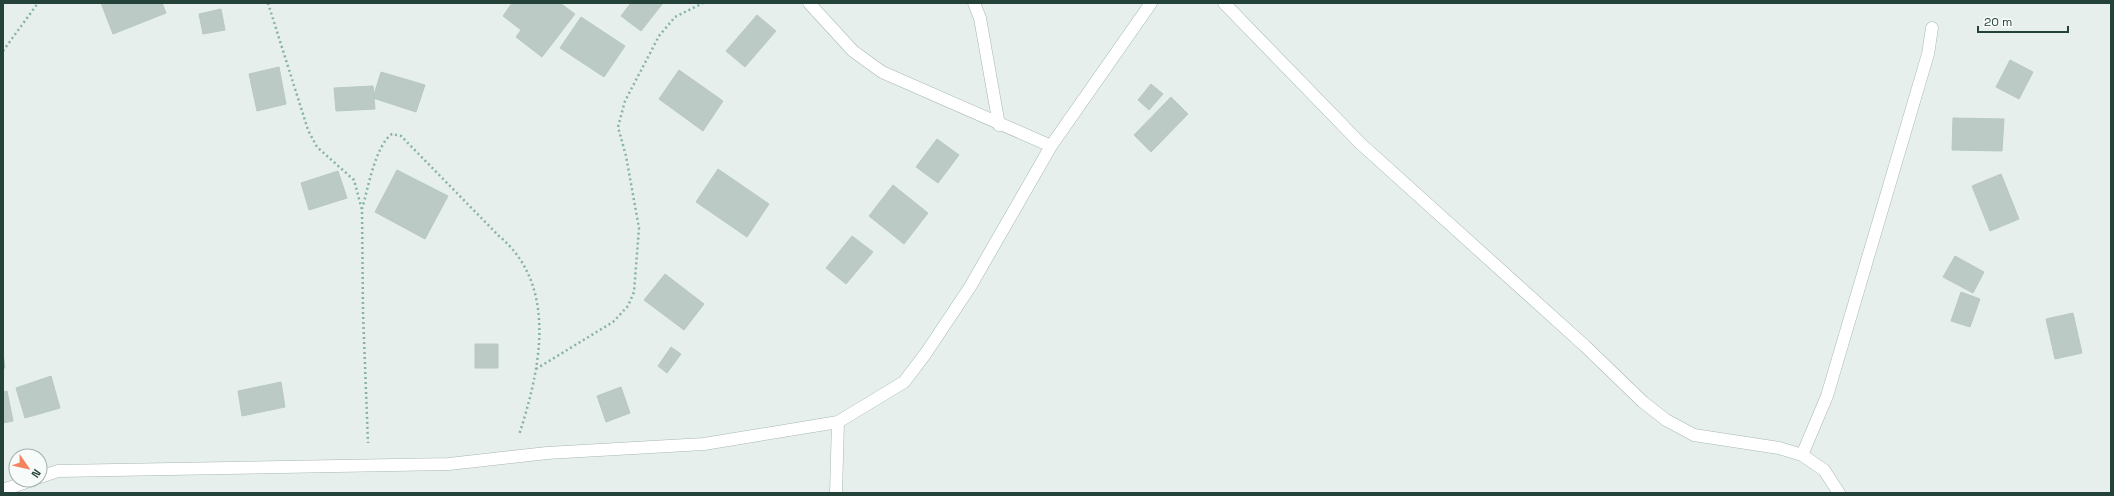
<svg xmlns="http://www.w3.org/2000/svg" width="2114" height="496" font-family="'Space Grotesk',sans-serif">
	<style>
		.building { fill: #bbcac4; stroke: #b8c9c2 }
		.lines { fill: none; stroke-linecap: round; stroke-linejoin: round }
		.minor-casing { stroke: #a8b8b2; stroke-width: 13 }
		.path { stroke: #86b3a5; stroke-width: 2.5; stroke-dasharray: 2 3; stroke-linecap: butt }
		.minor { stroke: #fff; stroke-width: 12 }
	</style>
	<rect width="100%" height="100%" fill="#e6efeb"/>
	<path class="building" d="M 101,3 L 162,3 L 166,13 L 113,34 Z
		M 512,3 L 560,3 L 575,14 L 542,57 L 516,37 L 521,30 L 503,16 Z
		M 631,3 L 663,3 L 641,31 L 621,16 Z
		M 221,9 L 225,30 L 203,34 L 199,14 Z
		M 757,15 L 776,31 L 745,67 L 726,51 Z
		M 581,17 L 625,46 L 604,77 L 560,48 Z
		M 2010,60 L 2033,72 L 2019,99 L 1996,87 Z
		M 279,67 L 286,104 L 257,111 L 249,74 Z
		M 679,70 L 723,101 L 703,131 L 659,99 Z
		M 381,72 L 425,85 L 416,112 L 373,98 Z
		M 1151,84 L 1163,94 L 1149,110 L 1138,100 Z
		M 373,86 L 375,109 L 336,111 L 334,88 Z
		M 1171,97 L 1188,114 L 1151,152 L 1134,135 Z
		M 1953,118 L 2004,119 L 2002,151 L 1952,150 Z
		M 937,139 L 959,155 L 938,183 L 916,167 Z
		M 718,169 L 769,204 L 747,237 L 696,202 Z
		M 397,170 L 448,196 L 425,239 L 375,212 Z
		M 338,171 L 347,198 L 309,210 L 301,183 Z
		M 2001,174 L 2019,219 L 1990,231 L 1972,186 Z
		M 893,185 L 928,213 L 904,244 L 869,216 Z
		M 852,236 L 873,252 L 846,284 L 826,268 Z
		M 1955,256 L 1984,272 L 1973,293 L 1943,277 Z
		M 665,274 L 704,304 L 684,330 L 644,300 Z
		M 1961,292 L 1980,299 L 1970,327 L 1951,321 Z
		M 2073,313 L 2082,353 L 2055,359 L 2046,319 Z
		M 475,344 L 498,344 L 498,368 L 475,368 Z
		M 671,347 L 681,354 L 667,373 L 658,366 Z
		M 3,353 L 5,368 L 3,368 Z
		M 51,376 L 60,408 L 25,418 L 16,388 Z
		M 281,382 L 285,407 L 242,416 L 238,391 Z
		M 621,387 L 630,413 L 606,422 L 597,396 Z
		M 7,391 L 13,421 L 3,423 L 3,392 Z"/>
	<g class="lines">
		<defs>
			<path id="minor" d="M 809,3 L 853,51 L 882,72 L 1051,146
				M 974,3 L 980,18 L 999,125
				M 1224,3 L 1361,144 L 1585,346 L 1643,402 L 1666,420 L 1694,435 L 1779,448 L 1802,455 L 1824,470 L 1839,493
				M 1802,455 L 1827,396 L 1928,54 L 1932,28
				M 40,477 L 58,471 L 449,464 L 547,453 L 704,444 L 838,422 L 904,382 L 926,353 L 970,287 L 1051,146 L 1151,3
				M 3,490 L 32,480
				M 836,493 L 838,422"/>
		</defs>
		<use href="#minor" class="minor-casing"/>
		<path class="path" d="M 268,3 L 308,130 L 317,147 L 354,180 L 362,210 L 363,313 L 368,443
			M 3,51 L 38,3
			M 362,209 C 368,189 375,146 392,134 L 401,136 L 499,236 C 559,286 540,370 519,435
			M 536,369 L 613,322 L 628,306 L 634,292 L 639,228 L 626,156 L 618,127 L 625,101 L 659,36 L 675,17 L 703,3"/>
		<use href="#minor" class="minor"/>
	</g>
	<rect width="2114" height="496" fill="none" stroke="#24423a" stroke-width="8"/>
	<g transform="translate(28 468) rotate(124)"><circle r="19" fill="#f7fbf9" stroke="#a3b1ad"/>
	<path d="M0-3L7 15L0 10L-7 15Z" fill="#f4845f"/>
	<text y="-6" font-size="11" font-weight="bold" text-anchor="middle" fill="#24423a">N</text>
	</g>
	<path d="M1978 26v6h90v-6" fill="none" stroke="#24423a" stroke-width="2"/>
	<text x="1984" y="26" font-size="12" fill="#24423a" stroke="#f7fbf9" stroke-width="3" paint-order="stroke">20 m</text>
</svg>
